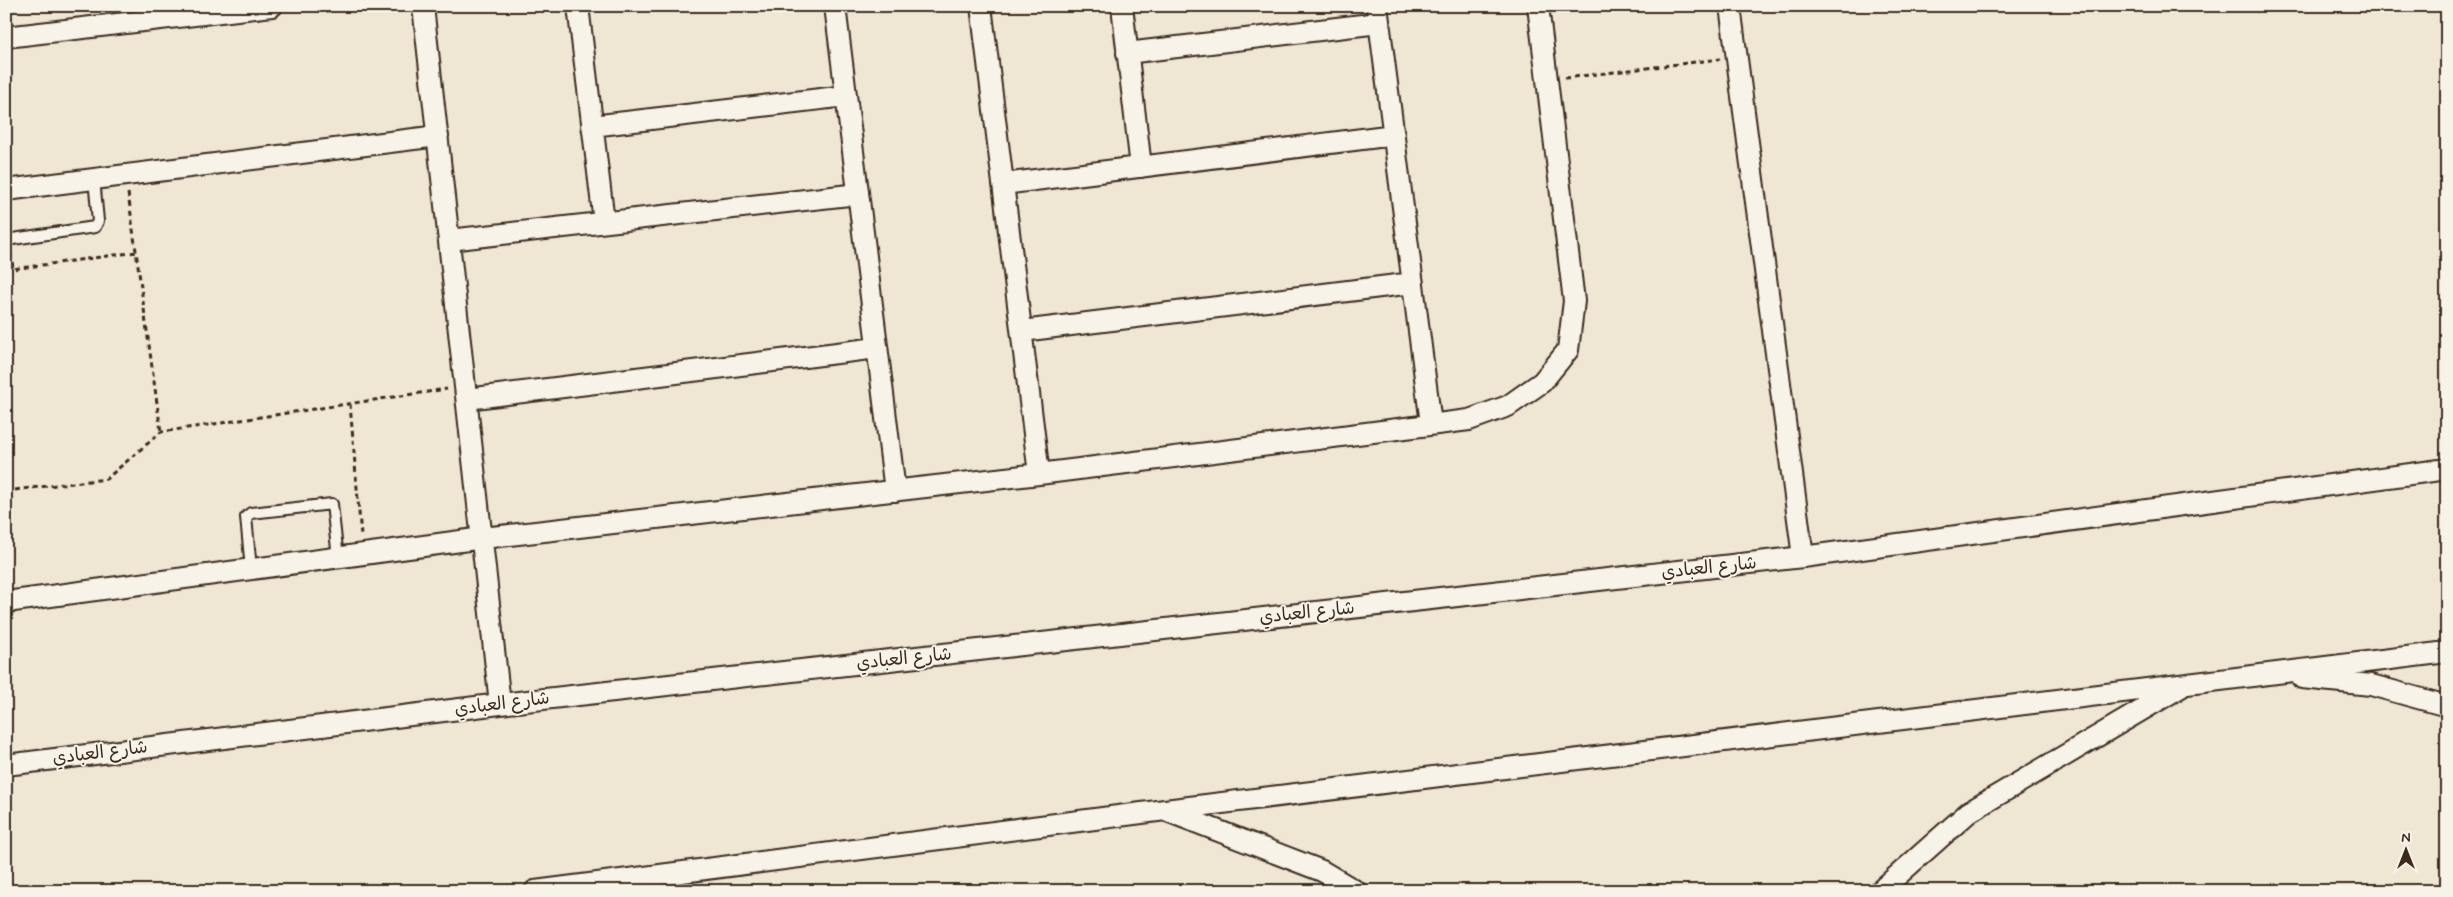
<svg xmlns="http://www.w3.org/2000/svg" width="2453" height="897" font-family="Mynerve,'Playpen Sans Arabic',sans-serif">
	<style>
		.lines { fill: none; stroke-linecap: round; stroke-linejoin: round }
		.lane-casing { stroke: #3b2a1e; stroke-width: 14 }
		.street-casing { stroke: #3b2a1e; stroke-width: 24 }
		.path { stroke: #3b2a1e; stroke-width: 3; stroke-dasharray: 5 4; stroke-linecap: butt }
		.lane { stroke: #f7f3e8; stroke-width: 10 }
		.street { stroke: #f7f3e8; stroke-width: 20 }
		.labels { text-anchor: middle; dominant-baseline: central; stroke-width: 4; stroke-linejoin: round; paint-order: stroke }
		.street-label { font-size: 18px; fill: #3b2a1e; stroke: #f7f3e8 }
	</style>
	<rect width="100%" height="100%" fill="#f0e6d4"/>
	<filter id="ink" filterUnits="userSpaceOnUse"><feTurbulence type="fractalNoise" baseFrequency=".02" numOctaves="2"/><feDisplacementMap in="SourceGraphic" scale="10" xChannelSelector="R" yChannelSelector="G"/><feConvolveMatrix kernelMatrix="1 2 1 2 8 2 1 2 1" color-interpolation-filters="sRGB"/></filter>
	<g filter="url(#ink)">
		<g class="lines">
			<defs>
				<path id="lane" d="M 6,240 L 95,227 L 98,221 L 94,179
					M 251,569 L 246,517 L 251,513 L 332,504 L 338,558"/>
				<path id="street" d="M 423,6 L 500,704
					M 578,6 L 604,222
					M 835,6 L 895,491
					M 981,6 L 1039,474
					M 1122,6 L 1141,167
					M 1377,6 L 1431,424
					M 1730,6 L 1803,557
					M 6,37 L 272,6
					M 1127,53 L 1379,23
					M 592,126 L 846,96
					M 1003,184 L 1394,135
					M 6,190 L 438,136
					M 449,240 L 858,194
					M 1022,331 L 1413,283
					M 467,399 L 877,348
					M 6,602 L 483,538 L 1039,474 L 1469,420 L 1508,406 L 1542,382 L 1568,350 L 1574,301 L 1538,6
					M 2302,678 L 2371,685 L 2447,706
					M 6,765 L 500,704 L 1803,557 L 2447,469
					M 1167,811 L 1322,871 L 1356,891
					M 535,891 L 1165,810 L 2447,652
					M 1880,891 L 1969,812 L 2181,687"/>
			</defs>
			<use href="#lane" class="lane-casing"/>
			<use href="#street" class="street-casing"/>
			<path class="path" d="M 1565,78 L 1720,59
				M 128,193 L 161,432
				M 11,253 L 13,269
				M 6,270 L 137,252
				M 350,404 L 361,536
				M 6,491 L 106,479 L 161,432 L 447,389"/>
			<use href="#lane" class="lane"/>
			<use href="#street" class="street"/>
		</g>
	</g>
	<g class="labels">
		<g class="street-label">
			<text transform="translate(1709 568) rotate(-6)">شارع العبادي</text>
			<text transform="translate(1307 613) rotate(-6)">شارع العبادي</text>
			<text transform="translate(904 659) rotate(-6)">شارع العبادي</text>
			<text transform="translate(502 704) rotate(-7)">شارع العبادي</text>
			<text transform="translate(100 753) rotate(-7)">شارع العبادي</text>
		</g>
	</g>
	<rect width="2453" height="897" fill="none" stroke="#f7f3e8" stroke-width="25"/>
	<rect x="12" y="12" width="2428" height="872" fill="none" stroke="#3b2a1e" stroke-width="2" filter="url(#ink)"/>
	<g transform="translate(2406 850)" stroke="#f7f3e8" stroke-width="4" paint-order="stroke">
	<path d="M0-4L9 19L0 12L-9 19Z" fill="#3b2a1e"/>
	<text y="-8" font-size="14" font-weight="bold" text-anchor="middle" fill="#3b2a1e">N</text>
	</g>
</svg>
